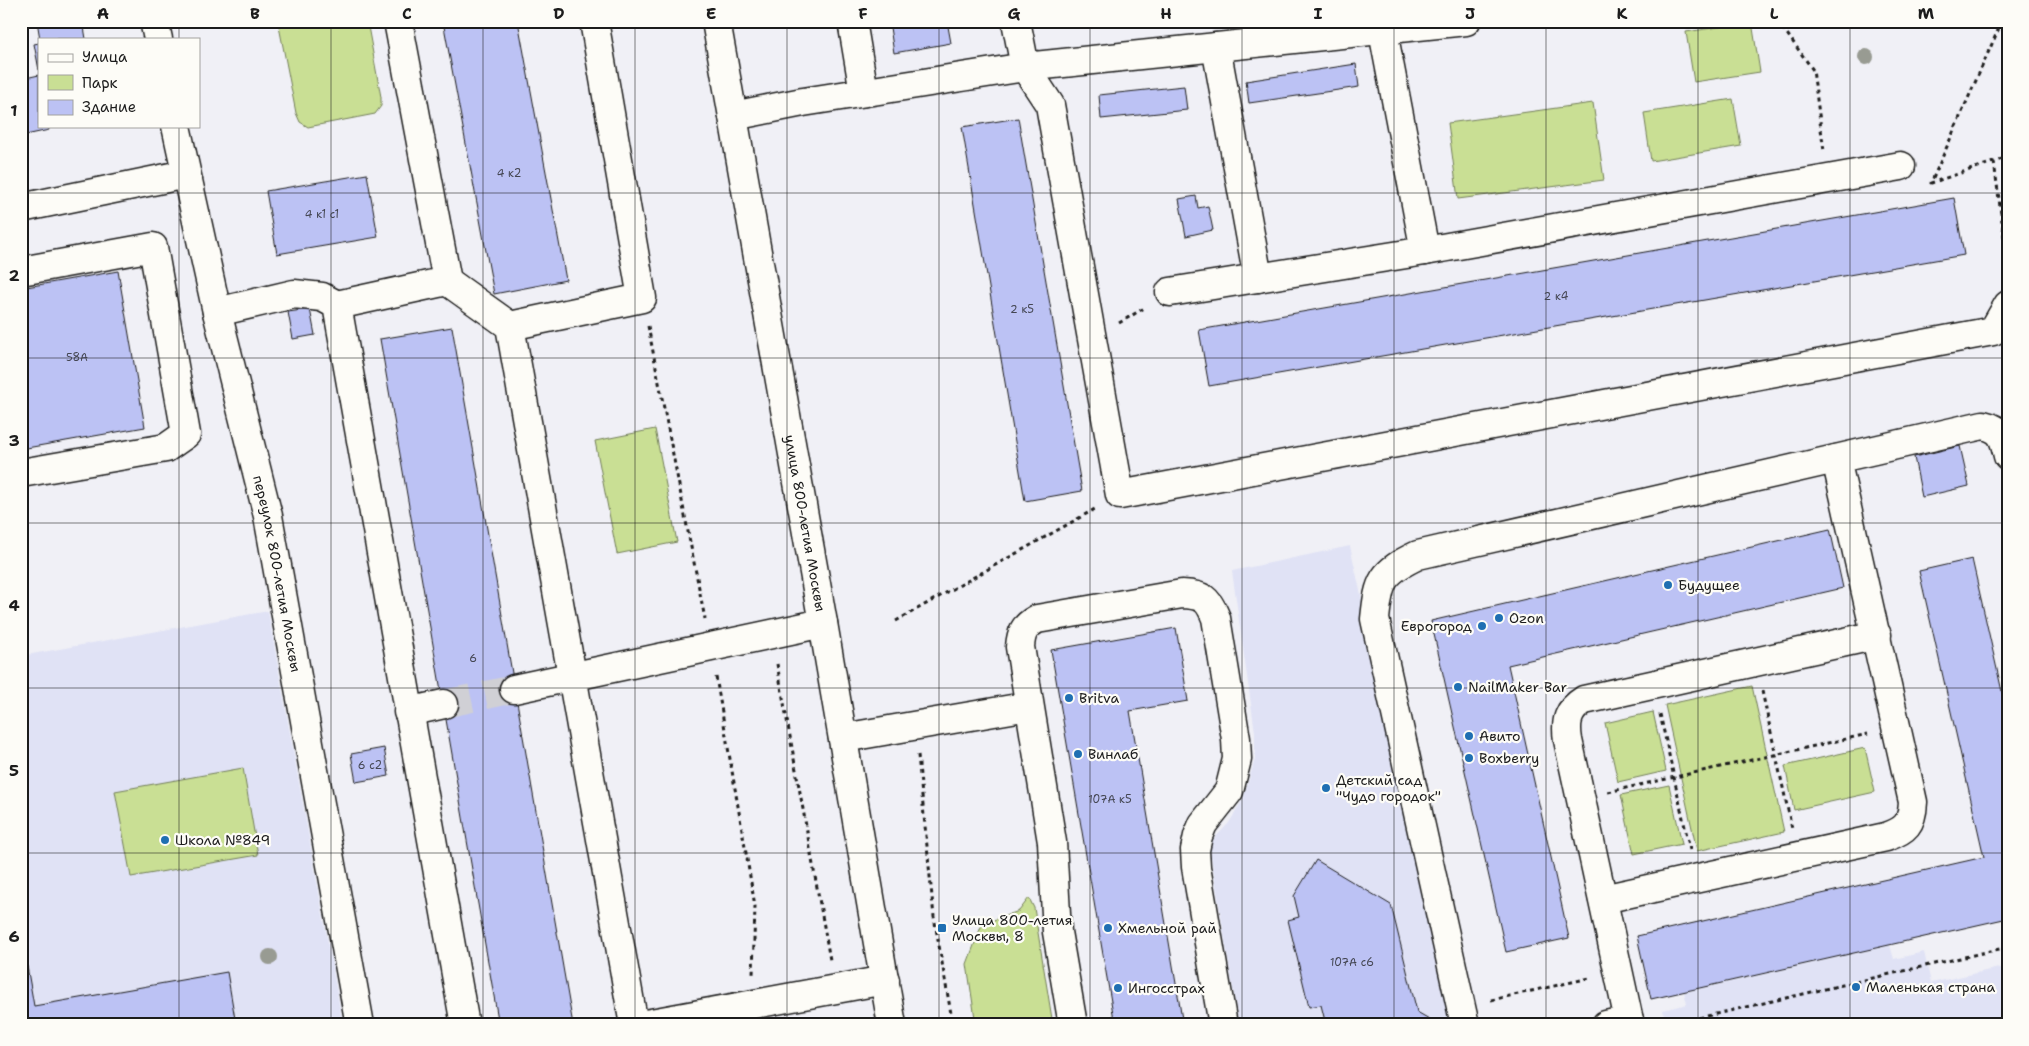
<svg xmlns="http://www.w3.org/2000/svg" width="2029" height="1046" font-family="'Shantell Sans',sans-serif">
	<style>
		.built { fill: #e0e2f5 }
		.green { fill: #c9df94; stroke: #727e58 }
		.building { fill: #bcc2f4; stroke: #1c1c1c }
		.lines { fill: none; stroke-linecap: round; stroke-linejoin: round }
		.minor-tunnel { stroke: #d0d0d5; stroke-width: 28; stroke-dasharray: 28 14; stroke-linecap: butt }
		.minor-casing { stroke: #1c1c1c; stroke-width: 31 }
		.major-casing { stroke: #1c1c1c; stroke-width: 31 }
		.path { stroke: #1c1c1c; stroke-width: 3; stroke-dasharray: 4 4; stroke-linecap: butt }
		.minor { stroke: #fdfcf7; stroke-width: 28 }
		.major { stroke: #fdfcf7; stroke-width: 28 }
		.tree { fill: #989b92 }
		.grid { fill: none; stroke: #1c1c1c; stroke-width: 1; stroke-opacity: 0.55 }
		.poi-dot { fill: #1f6fb2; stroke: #fdfcf7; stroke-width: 2 }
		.labels { text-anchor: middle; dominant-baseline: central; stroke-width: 4.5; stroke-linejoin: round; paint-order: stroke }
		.number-label { font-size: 11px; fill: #444652 }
		.street-label { font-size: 14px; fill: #1c1c1c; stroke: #fdfcf7 }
		.poi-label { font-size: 14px; fill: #1c1c1c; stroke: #fdfcf7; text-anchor: start }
		.neatline { fill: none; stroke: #1c1c1c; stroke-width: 2 }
		.grid-label { font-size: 16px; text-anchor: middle; font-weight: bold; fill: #1c1c1c }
	</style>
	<rect width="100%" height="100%" fill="#f0f0f6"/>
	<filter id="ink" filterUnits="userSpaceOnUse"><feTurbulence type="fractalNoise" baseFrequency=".02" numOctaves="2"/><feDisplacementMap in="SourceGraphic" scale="10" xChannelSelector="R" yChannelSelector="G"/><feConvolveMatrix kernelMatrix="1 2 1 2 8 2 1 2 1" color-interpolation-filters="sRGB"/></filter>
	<g filter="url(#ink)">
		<path class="built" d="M 1350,546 L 1457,1025 L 1239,1025 L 1209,844 L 1229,823 L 1243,799 L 1255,759 L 1255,732 L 1232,571 Z
			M 268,611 L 343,1025 L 21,1025 L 21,656 Z
			M 1890,945 L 1894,959 L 1924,952 L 1931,983 L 2008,966 L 2008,1025 L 1666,1025 L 1663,1010 L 1687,1004 L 1684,992 Z"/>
		<path class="green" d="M 278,21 L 367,21 L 381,97 L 381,106 L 375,114 L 308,127 L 300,122 L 296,113 Z
			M 1752,22 L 1760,72 L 1694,82 L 1686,32 Z
			M 1733,99 L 1741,146 L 1651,161 L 1644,113 Z
			M 1593,103 L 1604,180 L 1458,199 L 1448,123 Z
			M 655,429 L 677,542 L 617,554 L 595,441 Z
			M 1752,686 L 1784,832 L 1697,851 L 1665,705 Z
			M 1653,712 L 1666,771 L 1618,782 L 1605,723 Z
			M 1865,748 L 1875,792 L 1794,810 L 1785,766 Z
			M 243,768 L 258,855 L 131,877 L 115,791 Z
			M 1669,785 L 1682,844 L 1634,854 L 1621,795 Z
			M 1029,898 L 1034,908 L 1053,1025 L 976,1025 L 967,964 L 982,924 L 1019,911 Z"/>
		<path class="building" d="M 37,21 L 83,21 L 86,39 L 40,39 Z
			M 443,21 L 518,21 L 566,280 L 494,294 Z
			M 889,21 L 947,21 L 951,43 L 894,53 Z
			M 39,43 L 39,70 L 34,44 Z
			M 1356,64 L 1359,87 L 1249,103 L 1246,81 Z
			M 39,75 L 39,126 L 48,126 L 49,130 L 21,136 L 21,79 Z
			M 1184,86 L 1187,110 L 1101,119 L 1099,95 Z
			M 1018,118 L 1082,491 L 1025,501 L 962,127 Z
			M 367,174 L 378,237 L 277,254 L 266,191 Z
			M 1196,196 L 1198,208 L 1208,206 L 1213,230 L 1186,236 L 1179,199 Z
			M 1954,198 L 1964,255 L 1209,386 L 1199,330 Z
			M 118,271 L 145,427 L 21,449 L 21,288 Z
			M 310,309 L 315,335 L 293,339 L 288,312 Z
			M 452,327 L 546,869 L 573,1025 L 499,1025 L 380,339 Z
			M 1960,446 L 1969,486 L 1922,497 L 1914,457 Z
			M 1830,529 L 1843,588 L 1508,665 L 1569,938 L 1506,952 L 1431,621 Z
			M 1972,559 L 2008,718 L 2008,918 L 1651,999 L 1637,936 L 1984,857 L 1919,571 Z
			M 1176,628 L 1188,701 L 1130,711 L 1183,1025 L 1115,1025 L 1051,650 Z
			M 384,748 L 389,776 L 356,782 L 351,754 Z
			M 1316,860 L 1391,905 L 1417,1012 L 1431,1020 L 1432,1025 L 1326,1025 L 1321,1005 L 1309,1007 L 1288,920 L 1299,917 L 1294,896 Z
			M 21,932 L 34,1006 L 227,972 L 236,1025 L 21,1025 Z"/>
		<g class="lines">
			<path class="minor-tunnel" d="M 444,704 L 514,689"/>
			<defs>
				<g id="minor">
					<path d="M 154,21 L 158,39"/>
					<path d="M 852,21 L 864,92"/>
					<path d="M 1016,21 L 1025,67 L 1050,105 L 1120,495 L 1993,331 L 2008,305"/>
					<path d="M 1381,21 L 1425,251"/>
					<path d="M 1216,47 L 1258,278"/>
					<path d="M 733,116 L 803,102 L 1025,67 L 1466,21"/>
					<path id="s1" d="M 176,126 L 217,312 L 268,516 L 360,1025"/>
					<path d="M 21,208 L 186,174"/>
					<path d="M 21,271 L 153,247 L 186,434 L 166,448 L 21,473"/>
					<path d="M 447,281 L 510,326 L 634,1025"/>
					<path d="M 1170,292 L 1425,251 L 1901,166"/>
					<path d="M 337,305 L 447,281 L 398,21"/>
					<path d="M 217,312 L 294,294 L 322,297 L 337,305 L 465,1025"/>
					<path d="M 510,326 L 642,298 L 594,21"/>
					<path d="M 514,689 L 823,623"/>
					<path d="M 408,712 L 444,704"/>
					<path d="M 843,738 L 1029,706"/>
					<path d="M 1603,899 L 1886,837 C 1906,830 1912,824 1913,802 L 1836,459"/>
					<path d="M 640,1025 L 885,980"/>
					<path d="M 1073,1025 L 1057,932 L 1052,842 L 1020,647 C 1021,633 1024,626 1037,619 L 1182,594 C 1203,595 1208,598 1216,618 L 1236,739 L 1237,759 L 1229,791 L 1203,824 L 1198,836 L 1195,850 L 1196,867 L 1223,1025"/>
					<path d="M 1465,1025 L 1375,619 C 1379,580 1382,572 1418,555 L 1983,425 C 2002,429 2004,438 2008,456"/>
					<path d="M 1606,1025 L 1629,1020"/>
					<path d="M 1630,1025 L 1568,740 C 1565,721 1568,710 1584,700 L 1877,635"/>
				</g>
				<g id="major">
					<path id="s2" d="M 716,21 L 823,623 L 892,1025"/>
				</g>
			</defs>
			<use href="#minor" class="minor-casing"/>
			<use href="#major" class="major-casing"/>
			<path class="path" d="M 1778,21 L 1813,70 L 1824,151
				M 2002,21 L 1931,183 L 2008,157
				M 1994,162 L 2008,266
				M 1119,323 L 1146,307
				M 648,326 L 705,619
				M 896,621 L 1095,509
				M 777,664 L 830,960
				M 716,677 L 755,906 L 753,975
				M 1762,691 L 1792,829
				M 1660,714 L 1690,850
				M 918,755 L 934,917 L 953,1025
				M 1608,792 L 1868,734
				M 1491,1000 L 1590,978
				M 1668,1025 L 2008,947"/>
			<use href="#minor" class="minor"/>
			<use href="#major" class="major"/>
		</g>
		<g class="tree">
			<circle cx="1866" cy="57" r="8"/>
			<circle cx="270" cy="957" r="8"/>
		</g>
	</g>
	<path class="grid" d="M 179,21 L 179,39M 331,21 L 331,1025M 483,21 L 483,1025M 635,21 L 635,1025M 787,21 L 787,1025M 939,21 L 939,1025M 1090,21 L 1090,1025M 1242,21 L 1242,1025M 1394,21 L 1394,1025M 1546,21 L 1546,1025M 1698,21 L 1698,1025M 1850,21 L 1850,1025M 179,126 L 179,1025M 21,193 L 2008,193M 21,358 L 2008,358M 21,523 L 2008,523M 21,688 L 2008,688M 21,853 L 2008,853"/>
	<g class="poi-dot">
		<circle cx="1668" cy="585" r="5"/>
		<circle cx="1499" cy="618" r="5"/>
		<circle cx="1482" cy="626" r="5"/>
		<circle cx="1458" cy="687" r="5"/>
		<circle cx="1069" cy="698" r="5"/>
		<circle cx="1469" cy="736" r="5"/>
		<circle cx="1078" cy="754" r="5"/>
		<circle cx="1469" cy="758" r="5"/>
		<circle cx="1326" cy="788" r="5"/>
		<circle cx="165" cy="840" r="5"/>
		<rect x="937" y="923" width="10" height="10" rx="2.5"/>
		<circle cx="1108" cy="928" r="5"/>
		<circle cx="1856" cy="987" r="5"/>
		<circle cx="1118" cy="988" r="5"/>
	</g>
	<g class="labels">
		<g class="number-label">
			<text x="509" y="173">4 к2</text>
			<text x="322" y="214">4 к1 с1</text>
			<text x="1556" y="296">2 к4</text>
			<text x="1022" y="309">2 к5</text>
			<text x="77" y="357">58А</text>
			<text x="473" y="658">6</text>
			<text x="370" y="765">6 с2</text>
			<text x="1110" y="799">107А к5</text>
			<text x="1352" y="962">107А с6</text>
		</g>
		<g class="street-label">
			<text stroke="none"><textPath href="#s2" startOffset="510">улица 800-летия Москвы</textPath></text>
			<text stroke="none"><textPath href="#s1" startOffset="459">переулок 800-летия Москвы</textPath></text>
		</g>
		<g class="poi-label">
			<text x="1678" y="585">Будущее</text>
			<text x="1509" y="618">Ozon</text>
			<text x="1472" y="626" text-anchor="end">Еврогород</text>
			<text x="1468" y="687">NailMaker Bar</text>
			<text x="1079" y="698">Britva</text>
			<text x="1479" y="736">Авито</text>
			<text x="1088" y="754">Винлаб</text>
			<text x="1479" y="758">Boxberry</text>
			<text x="1336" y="780">Детский сад<tspan x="1336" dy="16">"Чудо городок"</tspan></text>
			<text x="175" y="840">Школа №849</text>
			<text x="952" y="920">Улица 800-летия<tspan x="952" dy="16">Москвы, 8</tspan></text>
			<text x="1118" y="928">Хмельной рай</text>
			<text x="1866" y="987">Маленькая страна</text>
			<text x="1128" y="988">Ингосстрах</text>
		</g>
	</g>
	<rect width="2029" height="1046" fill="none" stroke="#fdfcf7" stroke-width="55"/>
	<rect x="38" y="38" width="162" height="90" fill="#fdfcf7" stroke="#a3a29f"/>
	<rect x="48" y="54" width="25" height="8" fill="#fdfcf7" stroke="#a3a29f"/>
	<text x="82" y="62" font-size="15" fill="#1c1c1c">Улица</text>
	<rect x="48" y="75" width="25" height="15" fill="#c9df94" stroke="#a3a29f"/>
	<text x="82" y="88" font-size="15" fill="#1c1c1c">Парк</text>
	<rect x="48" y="100" width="25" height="15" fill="#bcc2f4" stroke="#a3a29f"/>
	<text x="82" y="112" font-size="15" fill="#1c1c1c">Здание</text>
	<rect x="28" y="28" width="1974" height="990" class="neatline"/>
	<g class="grid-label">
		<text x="103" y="19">A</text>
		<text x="255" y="19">B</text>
		<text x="407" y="19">C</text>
		<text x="559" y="19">D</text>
		<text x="711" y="19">E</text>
		<text x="863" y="19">F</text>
		<text x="1014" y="19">G</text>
		<text x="1166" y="19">H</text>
		<text x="1318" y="19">I</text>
		<text x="1470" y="19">J</text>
		<text x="1622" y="19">K</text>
		<text x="1774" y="19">L</text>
		<text x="1926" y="19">M</text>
		<text x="14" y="116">1</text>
		<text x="14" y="281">2</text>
		<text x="14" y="446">3</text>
		<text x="14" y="611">4</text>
		<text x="14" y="776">5</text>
		<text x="14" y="942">6</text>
	</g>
</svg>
